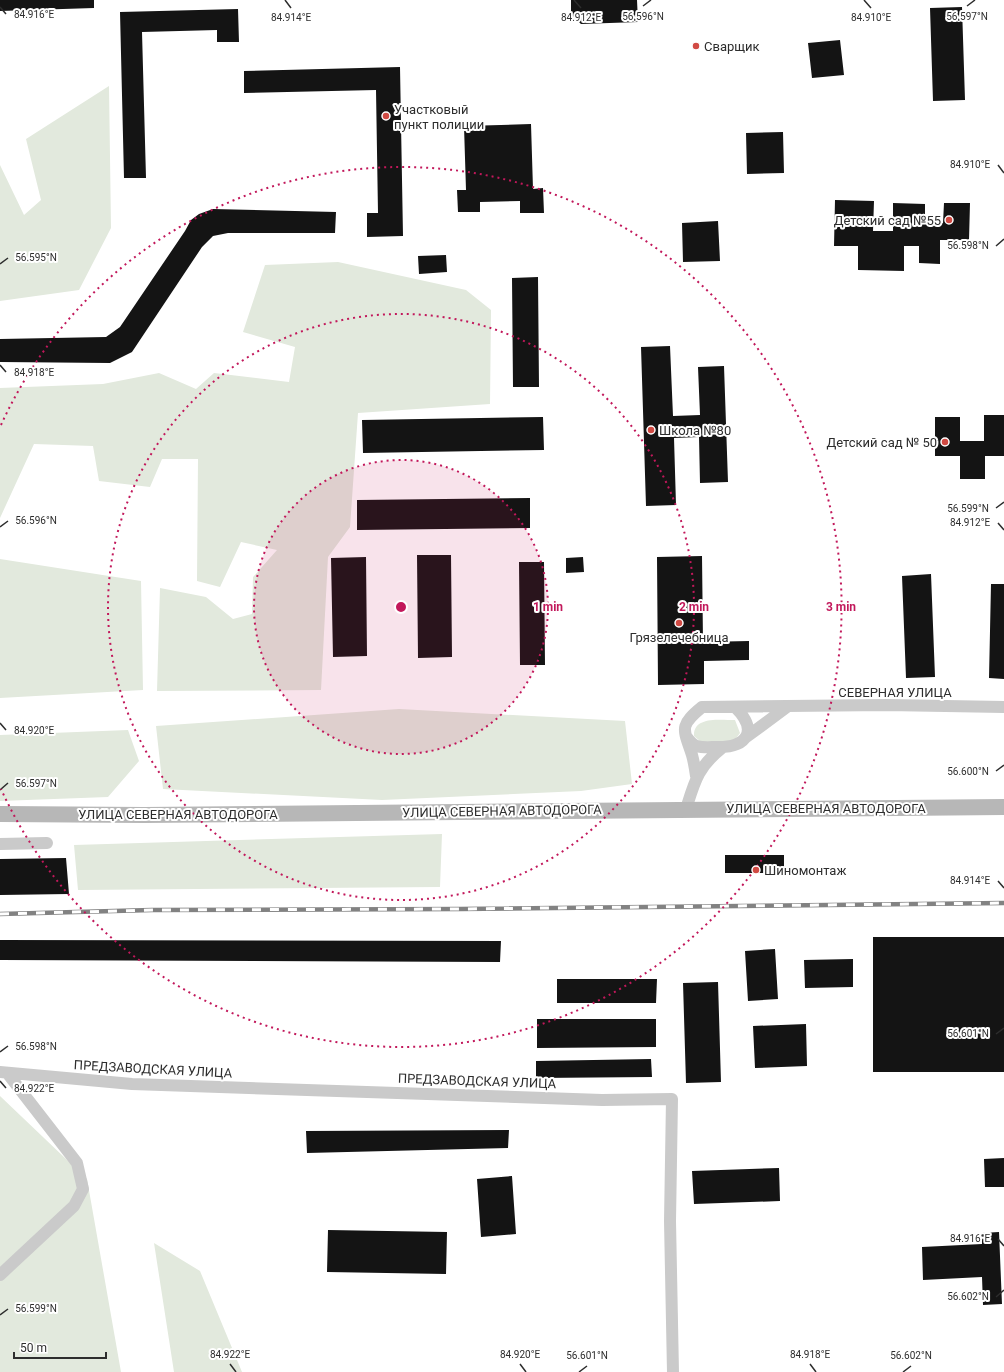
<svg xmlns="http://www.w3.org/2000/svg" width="1004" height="1372" font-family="Roboto,sans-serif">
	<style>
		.green { fill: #e2e9dd }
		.building { fill: #141414 }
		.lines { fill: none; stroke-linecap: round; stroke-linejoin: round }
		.minor { stroke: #cacaca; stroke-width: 12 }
		.secondary { stroke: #b7b7b7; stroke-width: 16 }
		.rail-casing { stroke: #828282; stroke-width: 4.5 }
		.rail { stroke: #fff; stroke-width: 3; stroke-dasharray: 9; stroke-linecap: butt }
		.ticks { fill: none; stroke: #2d2d2d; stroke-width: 1.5 }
		.ring { fill: none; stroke: #c2185b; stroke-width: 2; stroke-dasharray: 2 4 }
		.poi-dot { fill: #d14a43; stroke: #fff; stroke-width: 1.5 }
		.labels { text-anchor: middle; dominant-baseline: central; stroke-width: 4; stroke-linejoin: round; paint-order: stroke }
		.poi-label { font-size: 13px; fill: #2d2d2d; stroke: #fff; text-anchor: start }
		.street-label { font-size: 13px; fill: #2d2d2d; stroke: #fff }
		.ticks-label { font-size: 10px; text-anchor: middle; fill: #2d2d2d; stroke: #fff; stroke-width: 4; stroke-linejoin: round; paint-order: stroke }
		.centre { fill: #c2185b; stroke: #fff; stroke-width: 2 }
		.ring-label { font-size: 12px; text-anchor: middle; font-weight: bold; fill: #c2185b; stroke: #fff; stroke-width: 4; stroke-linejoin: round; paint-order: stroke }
	</style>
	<rect width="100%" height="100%" fill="#fff"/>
	<path class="green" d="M 109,86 L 111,228 L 79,290 L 0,301 L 0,165 L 24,215 L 41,200 L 26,139 Z
		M 338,262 L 466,290 L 491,310 L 490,404 L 358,413 L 350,527 L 328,557 L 321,690 L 157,691 L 160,588 L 206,597 L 233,619 L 252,614 L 253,577 L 277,550 L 241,542 L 220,587 L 197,581 L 198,459 L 162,459 L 150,487 L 99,481 L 93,446 L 34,444 L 0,518 L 0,388 L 103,384 L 159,373 L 196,389 L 214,373 L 289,382 L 295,347 L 243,332 L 265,265 Z
		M 0,559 L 141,581 L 143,690 L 0,698 Z
		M 399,709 L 625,721 L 632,784 L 581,791 L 382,800 L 163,789 L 156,726 Z
		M 735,720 L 740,733 L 734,741 L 701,742 L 694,736 C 693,716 720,720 735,720 Z
		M 128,730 L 139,761 L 108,797 L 0,801 L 0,735 Z
		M 442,834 L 440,887 L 78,890 L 74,845 Z
		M 0,1096 L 87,1179 L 121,1372 L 0,1372 Z
		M 154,1243 L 200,1271 L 242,1372 L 174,1372 Z"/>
	<path class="building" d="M 0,0 L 94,0 L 94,8 L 0,11 Z
		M 571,0 L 637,0 L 638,22 L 581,24 L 571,14 Z
		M 962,7 L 965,100 L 933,101 L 930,8 Z
		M 238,9 L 239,42 L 217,42 L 217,30 L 142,32 L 146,178 L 124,178 L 120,12 Z
		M 840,40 L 844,75 L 812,78 L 808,43 Z
		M 400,67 L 403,236 L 367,237 L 367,213 L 378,213 L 376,90 L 244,93 L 244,71 Z
		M 531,124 L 533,189 L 543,188 L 544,213 L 520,213 L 520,201 L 480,202 L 480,212 L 458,212 L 457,190 L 466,190 L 464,126 Z
		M 783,132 L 784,173 L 747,174 L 746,133 Z
		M 835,200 L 874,201 L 873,231 L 893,231 L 893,203 L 925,204 L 925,223 L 943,223 L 944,203 L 970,203 L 969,240 L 940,240 L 940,264 L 919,263 L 919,246 L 904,246 L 904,271 L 858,270 L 858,246 L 834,246 Z
		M 213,209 L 336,212 L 335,233 L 228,233 L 213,236 L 202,247 L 132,352 L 110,363 L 0,362 L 0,339 L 106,337 L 120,327 L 185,231 L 191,220 L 199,214 Z
		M 718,221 L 720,261 L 683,262 L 682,223 Z
		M 446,255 L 447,272 L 419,274 L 418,256 Z
		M 538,277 L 539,387 L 513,387 L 512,278 Z
		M 670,346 L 673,416 L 700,415 L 698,367 L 724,366 L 728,482 L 700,483 L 699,437 L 674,438 L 676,505 L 646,506 L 641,347 Z
		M 984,415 L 1004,415 L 1004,456 L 985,456 L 985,479 L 960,479 L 960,456 L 935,456 L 935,417 L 960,417 L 960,441 L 984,441 Z
		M 543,417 L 544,450 L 363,453 L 362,420 Z
		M 530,498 L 530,528 L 357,530 L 357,500 Z
		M 417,555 L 451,555 L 452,657 L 418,658 Z
		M 702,556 L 703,642 L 749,641 L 749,660 L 704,661 L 704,684 L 658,685 L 657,557 Z
		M 366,557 L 367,656 L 333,657 L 331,558 Z
		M 583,557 L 584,572 L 566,573 L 566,558 Z
		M 519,562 L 544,562 L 545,665 L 520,665 Z
		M 931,574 L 935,677 L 906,678 L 902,576 Z
		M 991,584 L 1004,584 L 1004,679 L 989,678 Z
		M 725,855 L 784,855 L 784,873 L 725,873 Z
		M 66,858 L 69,894 L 0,895 L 0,859 Z
		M 873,937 L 1004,937 L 1004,1072 L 873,1072 Z
		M 0,940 L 501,941 L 500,962 L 0,960 Z
		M 775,949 L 778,999 L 748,1001 L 745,951 Z
		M 853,959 L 853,987 L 805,988 L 804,960 Z
		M 557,979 L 657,979 L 656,1003 L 557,1003 Z
		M 718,982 L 721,1082 L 686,1083 L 683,983 Z
		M 537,1019 L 656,1019 L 656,1047 L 537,1048 Z
		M 806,1024 L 807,1066 L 755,1068 L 753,1026 Z
		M 651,1059 L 652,1077 L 536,1078 L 536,1061 Z
		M 509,1130 L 508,1148 L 307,1153 L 306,1131 Z
		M 1004,1158 L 1004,1187 L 985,1187 L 984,1159 Z
		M 779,1168 L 780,1201 L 694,1204 L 692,1171 Z
		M 512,1176 L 516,1234 L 481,1237 L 477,1179 Z
		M 328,1230 L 447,1232 L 446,1274 L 327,1272 Z
		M 999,1232 L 1002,1304 L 983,1305 L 982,1277 L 923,1280 L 922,1247 L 982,1244 L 982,1233 Z"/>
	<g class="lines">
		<path class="minor" d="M 686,736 C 689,740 693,745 697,746 C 703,748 711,747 716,747 C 747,748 759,731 735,707
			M 745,738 L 787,707
			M 696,776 C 695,769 694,762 692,755 C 683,728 679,726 702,707 L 887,705 L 1004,707
			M 686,809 C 695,780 698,767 723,747
			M 0,844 L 47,843
			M 0,1072 L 132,1084 L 602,1100 L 672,1099 L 670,1221 L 673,1372
			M 0,1275 L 74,1206 L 83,1189 L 77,1163 L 8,1074"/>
		<path class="secondary" d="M 0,814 L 144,815 L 1004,807"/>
		<defs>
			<path id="rail" d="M 0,914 L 152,910 L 460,909 L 1004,903"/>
		</defs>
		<use href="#rail" class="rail-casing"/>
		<use href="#rail" class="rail"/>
	</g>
	<path class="ticks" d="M 285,0 L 291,8M 574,0 L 581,8M 864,0 L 871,8M 643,6 L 651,0M 967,6 L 975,0M 0,7 L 6,14M 998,165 L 1004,173M 996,246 L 1004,239M 0,264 L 8,258M 0,365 L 6,372M 996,508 L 1004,502M 998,523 L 1004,530M 0,527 L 8,521M 0,723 L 6,730M 996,771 L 1004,765M 0,790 L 8,783M 998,881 L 1004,888M 996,1034 L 1004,1028M 0,1052 L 8,1046M 0,1081 L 6,1088M 998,1239 L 1004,1246M 996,1297 L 1004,1290M 0,1315 L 8,1309M 230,1364 L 236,1372M 520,1364 L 526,1372M 810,1364 L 816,1372M 579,1372 L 587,1366M 903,1372 L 911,1366"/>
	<circle cx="401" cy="607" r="147" fill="#c2185b" fill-opacity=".12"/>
	<g class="ring">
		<circle cx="401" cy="607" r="147"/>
		<circle cx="401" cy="607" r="293"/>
		<path d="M1 425A440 440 0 1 1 1 789"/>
	</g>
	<g class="poi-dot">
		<circle cx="696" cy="46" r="4"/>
		<circle cx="386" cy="116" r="4"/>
		<circle cx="949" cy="220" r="4"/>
		<circle cx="651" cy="430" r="4"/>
		<circle cx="945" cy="442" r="4"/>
		<circle cx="679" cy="623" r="4"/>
		<circle cx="756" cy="870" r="4"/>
	</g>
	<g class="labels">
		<g class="poi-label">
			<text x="704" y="46">Сварщик</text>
			<text x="394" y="109">Участковый<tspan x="394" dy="15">пункт полиции</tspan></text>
			<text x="941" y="220" text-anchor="end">Детский сад №55</text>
			<text x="659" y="430">Школа №80</text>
			<text x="937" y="442" text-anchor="end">Детский сад № 50</text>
			<text x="679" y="637" text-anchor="middle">Грязелечебница</text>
			<text x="764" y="870">Шиномонтаж</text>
		</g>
		<g class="street-label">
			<text x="895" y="692">СЕВЕРНАЯ УЛИЦА</text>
			<text x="826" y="808">УЛИЦА СЕВЕРНАЯ АВТОДОРОГА</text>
			<text transform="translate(502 811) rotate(-1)">УЛИЦА СЕВЕРНАЯ АВТОДОРОГА</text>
			<text x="178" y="814">УЛИЦА СЕВЕРНАЯ АВТОДОРОГА</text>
			<text transform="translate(153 1069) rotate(3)">ПРЕДЗАВОДСКАЯ УЛИЦА</text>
			<text transform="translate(477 1081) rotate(2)">ПРЕДЗАВОДСКАЯ УЛИЦА</text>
		</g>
	</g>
	<g class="ticks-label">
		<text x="34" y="18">84.916°E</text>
		<text x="967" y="20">56.597°N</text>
		<text x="643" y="20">56.596°N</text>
		<text x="291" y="21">84.914°E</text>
		<text x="871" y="21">84.910°E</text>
		<text x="581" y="21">84.912°E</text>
		<text x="970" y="168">84.910°E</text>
		<text x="968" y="249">56.598°N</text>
		<text x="36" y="261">56.595°N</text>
		<text x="34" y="376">84.918°E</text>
		<text x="968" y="512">56.599°N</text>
		<text x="36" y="524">56.596°N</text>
		<text x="970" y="526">84.912°E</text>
		<text x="34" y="734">84.920°E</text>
		<text x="968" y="775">56.600°N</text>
		<text x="36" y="787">56.597°N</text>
		<text x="970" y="884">84.914°E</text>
		<text x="968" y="1037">56.601°N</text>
		<text x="36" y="1050">56.598°N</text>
		<text x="34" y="1092">84.922°E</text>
		<text x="970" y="1242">84.916°E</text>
		<text x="968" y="1300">56.602°N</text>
		<text x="36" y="1312">56.599°N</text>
		<text x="230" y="1358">84.922°E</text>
		<text x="520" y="1358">84.920°E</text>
		<text x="810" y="1358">84.918°E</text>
		<text x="587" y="1359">56.601°N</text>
		<text x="911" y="1359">56.602°N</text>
	</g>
	<circle cx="401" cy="607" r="6" class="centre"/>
	<g class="ring-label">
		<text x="548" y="611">1 min</text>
		<text x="694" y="611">2 min</text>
		<text x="841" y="611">3 min</text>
	</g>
	<path d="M14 1352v6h92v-6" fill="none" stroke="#2d2d2d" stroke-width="2"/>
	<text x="20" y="1352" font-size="12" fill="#2d2d2d" stroke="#ffffff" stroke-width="3" paint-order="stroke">50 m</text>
</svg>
